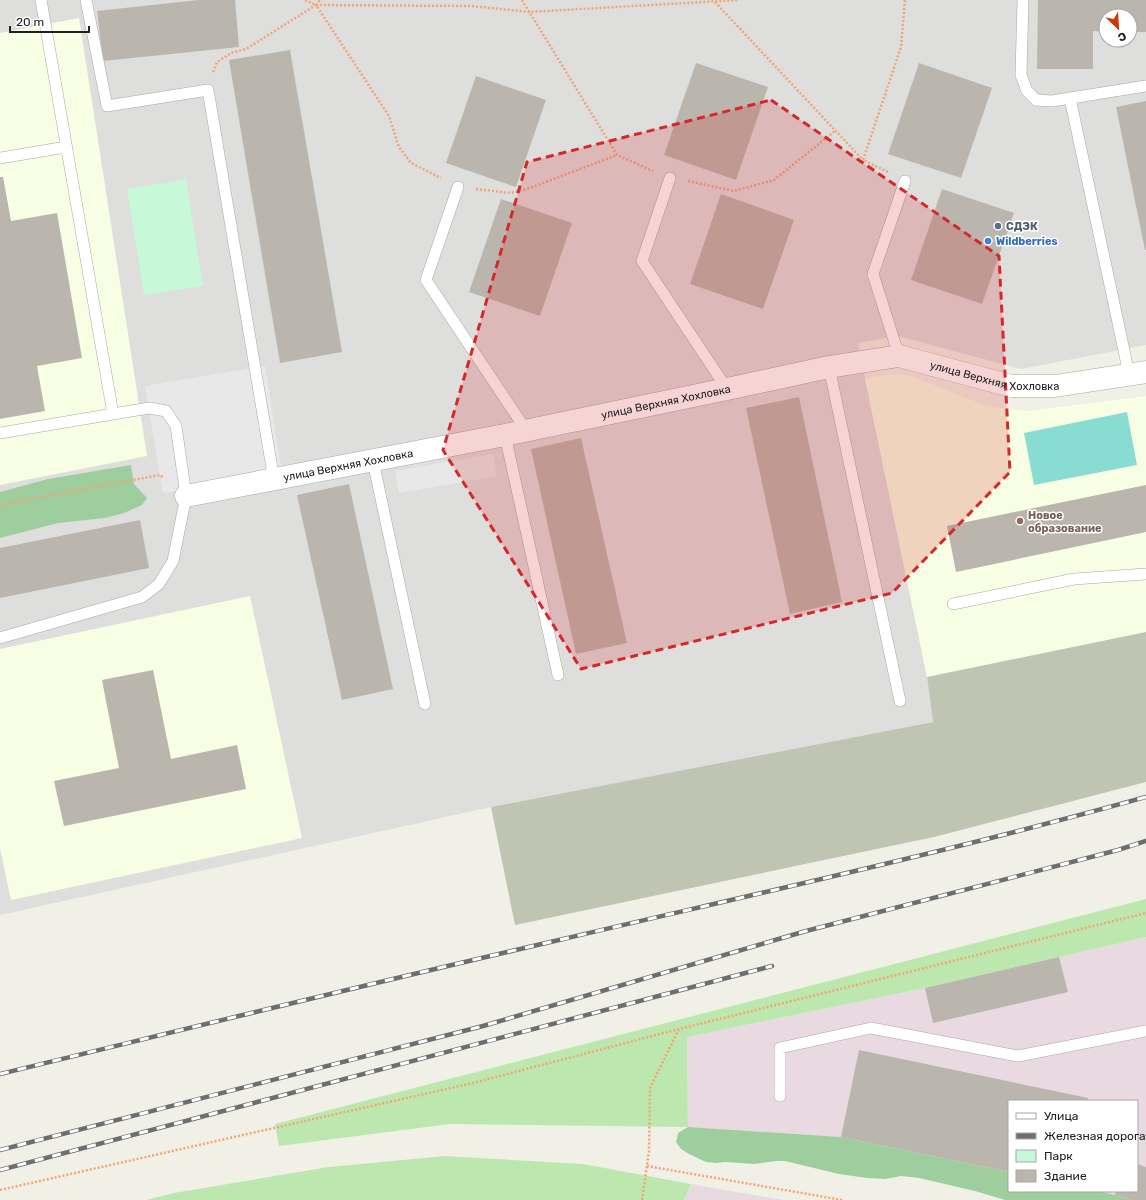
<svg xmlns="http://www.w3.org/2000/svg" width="1146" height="1200" font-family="Rubik,sans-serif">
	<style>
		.residential { fill: #dededd; fill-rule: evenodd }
		.industrial { fill: #e9dae2 }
		.education { fill: #f7fee3 }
		.construction { fill: #c0c5b3 }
		.grass { fill: #bce8b0 }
		.forest { fill: #9fce9e }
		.park { fill: #c7f8d8 }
		.pitch { fill: #89dcd2 }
		.parking { fill: #e8e8e8 }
		.building { fill: #bab6ad }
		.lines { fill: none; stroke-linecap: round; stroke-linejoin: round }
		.service-casing { stroke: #a7a7a7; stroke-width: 12 }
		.minor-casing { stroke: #a7a7a7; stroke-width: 23 }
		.path { stroke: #f4a474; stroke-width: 2.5; stroke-dasharray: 2 2; stroke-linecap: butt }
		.service { stroke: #fff; stroke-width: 11 }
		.minor { stroke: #fff; stroke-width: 22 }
		.rail-casing { stroke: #6e6e6e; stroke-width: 4.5 }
		.rail { stroke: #fff; stroke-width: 3; stroke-dasharray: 9; stroke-linecap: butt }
		.marked { fill: #d62828; fill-opacity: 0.2; stroke: #d62828; stroke-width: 3; stroke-dasharray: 8 5; stroke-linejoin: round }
		.service-dot { fill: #5c6f8a; stroke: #fff; stroke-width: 1.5 }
		.shop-dot { fill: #3f7fe0; stroke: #fff; stroke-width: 1.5 }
		.education-dot { fill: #8d6e63; stroke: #fff; stroke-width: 1.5 }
		.labels { text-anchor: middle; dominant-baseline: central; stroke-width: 3; stroke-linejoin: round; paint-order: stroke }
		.service-label { font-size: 11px; font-weight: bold; fill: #4e5e75; stroke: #fff; text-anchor: start }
		.shop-label { font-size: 11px; font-weight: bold; fill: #366cbe; stroke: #fff; text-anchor: start }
		.street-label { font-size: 11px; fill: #202020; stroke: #fff }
		.education-label { font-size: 11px; font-weight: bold; fill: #785e54; stroke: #fff; text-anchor: start }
	</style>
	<rect width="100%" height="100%" fill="#f0f0e7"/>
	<path class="residential" d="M 0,0 L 1146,0 L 1146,345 L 1021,369 L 898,336 L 858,343 L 927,677 L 933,722 L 491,807 L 0,915 ZM 1106,16 L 1130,16 L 1130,40 L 1106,40 Z"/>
	<path class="industrial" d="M 1146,937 L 1146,1200 L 1131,1200 L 1115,1195 L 1098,1191 L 1137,1191 L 1137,1101 L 1009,1101 L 1009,1172 L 841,1137 L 688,1127 L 687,1037 L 925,988 Z
		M 691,1184 L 783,1200 L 684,1200 Z"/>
	<path class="education" d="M 79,18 L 147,456 L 0,485 L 0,33 Z
		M 892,374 L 909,375 L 987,406 L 1027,411 L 1146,396 L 1146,632 L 927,677 L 865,379 Z
		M 250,596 L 302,838 L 11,900 L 0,848 L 0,649 Z"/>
	<path class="construction" d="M 1146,632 L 1146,782 L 934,837 L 515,925 L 491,807 L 933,722 L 927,677 Z"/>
	<path class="grass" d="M 1146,899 L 1146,937 L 925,988 L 687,1037 L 688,1127 L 450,1124 L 279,1146 L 275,1124 Z
		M 445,1156 L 583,1164 L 691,1184 L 684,1200 L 146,1200 L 174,1193 L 329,1167 Z"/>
	<path class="forest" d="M 131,465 L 134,484 L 147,498 L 142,505 L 124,513 L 105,518 L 58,523 L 0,538 L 0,492 L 48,479 Z
		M 688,1127 L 841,1137 L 1009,1172 L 1009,1191 L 1098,1191 L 1115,1195 L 1131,1200 L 1005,1200 L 975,1191 L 919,1178 L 901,1176 L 885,1179 L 867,1178 L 839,1174 L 785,1161 L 776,1161 L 754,1164 L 725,1162 L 716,1163 L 706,1162 L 689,1154 L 681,1149 L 676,1142 L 678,1133 Z"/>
	<path class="park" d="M 186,179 L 203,286 L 144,295 L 127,189 Z"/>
	<path class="pitch" d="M 1127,412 L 1137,465 L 1034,485 L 1024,433 Z"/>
	<path class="parking" d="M 265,366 L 282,473 L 163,493 L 145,386 Z
		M 493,454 L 497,476 L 399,493 L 395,471 Z"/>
	<path class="building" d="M 198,0 L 235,0 L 239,47 L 103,61 L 97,11 Z
		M 1038,0 L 1146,0 L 1146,32 L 1130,32 L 1130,16 L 1106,16 L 1106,32 L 1093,31 L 1093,69 L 1037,69 Z
		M 290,50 L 342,352 L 280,363 L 229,60 Z
		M 696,63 L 768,87 L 736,180 L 664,155 Z
		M 919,63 L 992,88 L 961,178 L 888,154 Z
		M 476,76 L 546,100 L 516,187 L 446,163 Z
		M 1146,101 L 1146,250 L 1145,250 L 1116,107 Z
		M 0,177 L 3,177 L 11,221 L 57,213 L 82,358 L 37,366 L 45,411 L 0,419 Z
		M 942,189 L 1014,213 L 982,304 L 911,280 Z
		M 721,194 L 794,220 L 763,309 L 690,284 Z
		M 501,199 L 572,223 L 540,316 L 469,292 Z
		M 799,397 L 842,602 L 790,614 L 746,408 Z
		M 581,438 L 627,643 L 576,654 L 531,449 Z
		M 349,484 L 393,689 L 342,700 L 297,495 Z
		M 1146,485 L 1146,532 L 956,572 L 947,526 Z
		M 140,520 L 149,568 L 0,598 L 0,548 Z
		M 153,670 L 171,759 L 237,745 L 246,789 L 64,826 L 54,781 L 119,768 L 102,680 Z
		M 1059,957 L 1068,992 L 933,1023 L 925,988 Z
		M 859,1050 L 1088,1098 L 1088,1101 L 1009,1101 L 1009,1172 L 841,1137 Z
		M 1137,1164 L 1146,1167 L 1146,1200 L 1131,1200 L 1115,1195 L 1116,1191 L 1137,1191 Z"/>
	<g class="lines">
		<defs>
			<path id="service" d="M 86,0 L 107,106 L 208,90 L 274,480
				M 1023,0 L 1021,75 L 1027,91 L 1036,100 L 1052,101 L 1146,86
				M 1070,98 L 1129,374
				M 0,158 L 66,147
				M 670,178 L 642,261 L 727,389
				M 458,187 L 426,280 L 526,430
				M 899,356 L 873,274 L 905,181
				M 829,367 L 900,701
				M 0,433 L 113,414 L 41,0
				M 505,435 L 558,675
				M 373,461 L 425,704
				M 953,604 L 1074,579 L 1146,574
				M 0,638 L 142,597 L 159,584 L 173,561 L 186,496 L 176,426 L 166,411 L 149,408 L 113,414
				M 780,1096 L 780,1048 L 871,1028 L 1018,1056 L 1146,1031"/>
			<g id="minor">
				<path id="s1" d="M 186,496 L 505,435 L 727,389 L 829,367 L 899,356 L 1011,386 L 1055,386 L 1146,372"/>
			</g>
		</defs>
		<use href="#service" class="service-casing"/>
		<use href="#minor" class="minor-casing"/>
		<path class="path" d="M 305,0 L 316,5 L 471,6 L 529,12 L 738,0
			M 522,0 L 617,155 L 653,171
			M 715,2 L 863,160
			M 316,5 L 320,0
			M 213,72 L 217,62 L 231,53 L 246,49 L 316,5 L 389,116 L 399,147 L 411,163 L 441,178
			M 888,172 L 863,160 L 901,47 L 905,0
			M 688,181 L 734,191 L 774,180 L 836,130
			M 476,189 L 511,193 L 530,188 L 617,155
			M 0,505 L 160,475 L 164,478
			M 647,1166 L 842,1200
			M 0,1190 L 473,1083 L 679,1029 L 1146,913
			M 642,1200 L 649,1151 L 650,1088 L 679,1029"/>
		<use href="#service" class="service"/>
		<use href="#minor" class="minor"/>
		<defs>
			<path id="rail" d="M 0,1074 C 186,1029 372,983 559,940 C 755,894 952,851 1146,797
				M 0,1150 L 483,1026 L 806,931 L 1118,850 L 1146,841
				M 0,1170 L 772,966"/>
		</defs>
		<use href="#rail" class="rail-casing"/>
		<use href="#rail" class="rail"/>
	</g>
	<path class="marked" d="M 771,100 L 999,256 L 1010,472 L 892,593 L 581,669 L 443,450 L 527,162 Z"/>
	<circle class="service-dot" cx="998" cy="226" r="4"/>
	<circle class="shop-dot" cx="988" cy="241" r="4"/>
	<circle class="education-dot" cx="1020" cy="521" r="4"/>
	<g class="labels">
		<g class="service-label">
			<text x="1006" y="226">СДЭК</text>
		</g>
		<g class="shop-label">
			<text x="996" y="241">Wildberries</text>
		</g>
		<g class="street-label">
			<text stroke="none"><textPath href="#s1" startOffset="825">улица Верхняя Хохловка</textPath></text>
			<text stroke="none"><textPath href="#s1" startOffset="489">улица Верхняя Хохловка</textPath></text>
			<text stroke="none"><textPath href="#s1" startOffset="165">улица Верхняя Хохловка</textPath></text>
		</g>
		<g class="education-label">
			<text x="1028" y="515">Новое<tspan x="1028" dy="13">образование</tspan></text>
		</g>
	</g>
	<rect x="1008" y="1100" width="130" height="92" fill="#ffffff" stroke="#a6a6a6"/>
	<rect x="1016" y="1113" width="20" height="6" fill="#ffffff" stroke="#a6a6a6"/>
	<text x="1044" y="1120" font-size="12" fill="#202020">Улица</text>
	<rect x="1016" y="1133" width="20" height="6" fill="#6e6e6e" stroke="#a6a6a6"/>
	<text x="1044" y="1140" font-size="12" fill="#202020">Железная дорога</text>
	<rect x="1016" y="1150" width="20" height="12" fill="#c7f8d8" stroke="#a6a6a6"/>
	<text x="1044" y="1160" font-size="12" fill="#202020">Парк</text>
	<rect x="1016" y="1170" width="20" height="12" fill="#bab6ad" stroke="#a6a6a6"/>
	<text x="1044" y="1180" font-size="12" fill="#202020">Здание</text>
	<g transform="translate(1118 28) rotate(155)"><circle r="19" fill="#ffffff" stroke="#a6a6a6"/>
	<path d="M0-3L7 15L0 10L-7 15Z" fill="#c93c08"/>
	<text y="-6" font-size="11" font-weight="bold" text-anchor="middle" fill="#202020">С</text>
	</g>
	<path d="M10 26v6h79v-6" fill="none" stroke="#202020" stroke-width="2"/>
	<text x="16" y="26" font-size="12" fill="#202020" stroke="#ffffff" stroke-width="3" paint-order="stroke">20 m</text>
</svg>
